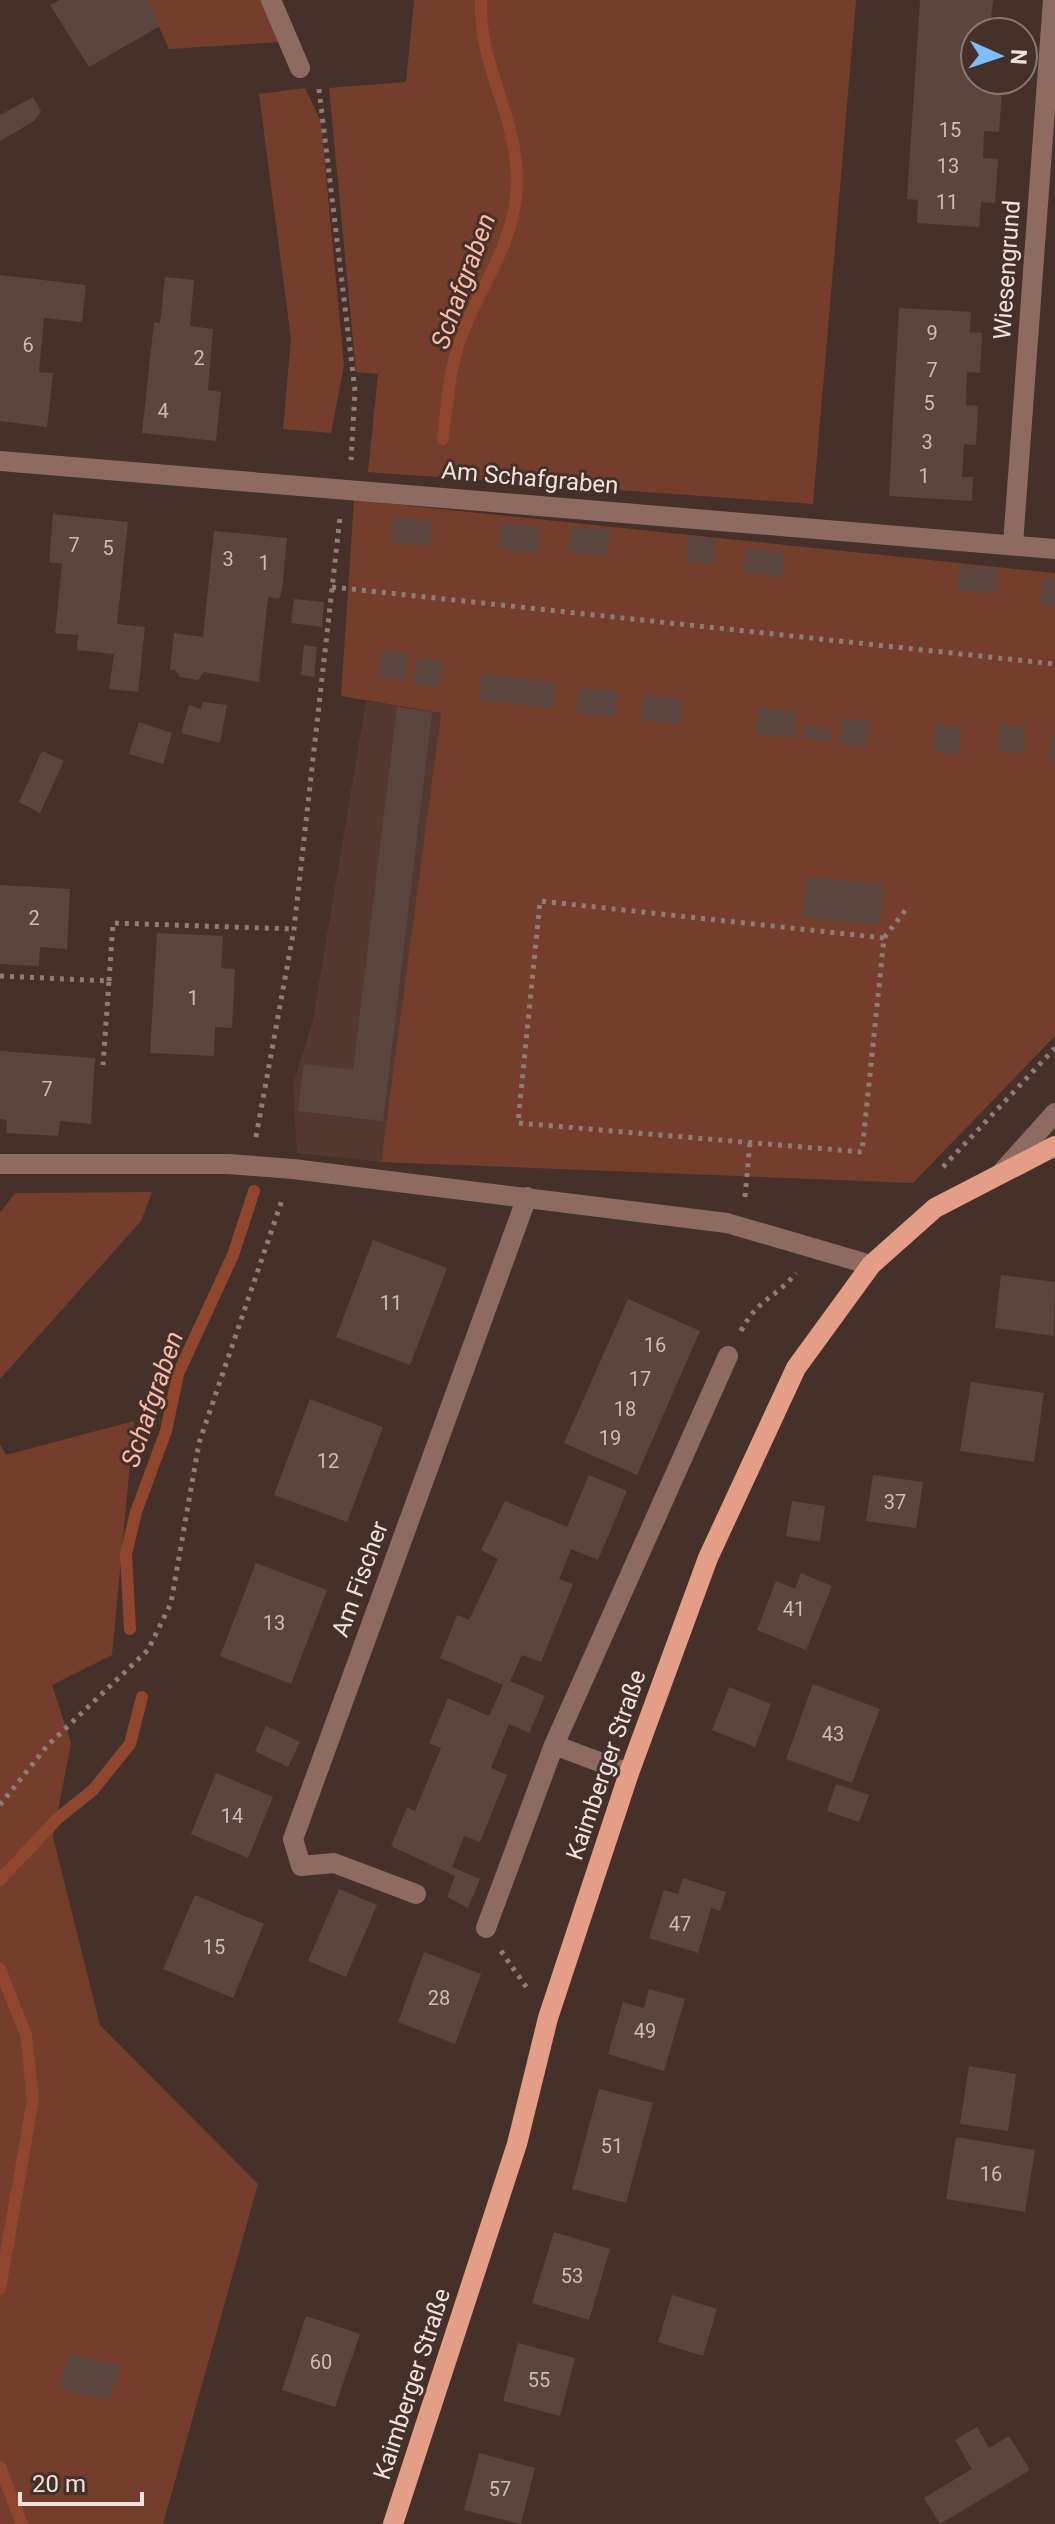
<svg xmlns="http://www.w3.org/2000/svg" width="1055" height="2524" font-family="Roboto,sans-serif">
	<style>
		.built { fill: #543930 }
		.green { fill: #753e2c }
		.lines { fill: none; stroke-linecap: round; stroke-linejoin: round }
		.stream { stroke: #90462e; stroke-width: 12 }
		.building { fill: #5b463f }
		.path { stroke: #8e7d77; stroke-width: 5; stroke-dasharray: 4 6; stroke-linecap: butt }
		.minor { stroke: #8e6b60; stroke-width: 20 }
		.major { stroke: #e49e87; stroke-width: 20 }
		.labels { text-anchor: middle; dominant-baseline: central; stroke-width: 6; stroke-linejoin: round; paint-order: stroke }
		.number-label { font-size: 20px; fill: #cbbcb6 }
		.street-label { font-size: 24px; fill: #f0e3de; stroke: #45312a }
		.water-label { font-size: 26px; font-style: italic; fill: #fcbba6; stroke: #45312a }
	</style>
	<rect width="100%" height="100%" fill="#45312a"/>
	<path class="built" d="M 366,701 L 441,713 L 381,1162 L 297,1153 L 293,1085 L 312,1024 Z"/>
	<path class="green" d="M 147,0 L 261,0 L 279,42 L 169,49 Z
		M 414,0 L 856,0 L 813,504 L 368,472 L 378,374 L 356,372 L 329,88 L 406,82 Z
		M 305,88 L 321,122 L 344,365 L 331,433 L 283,429 L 291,339 L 259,94 Z
		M 354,500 L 1055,573 L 1055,1036 L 913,1183 L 381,1162 L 441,713 L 341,696 Z
		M 152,1192 L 141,1221 L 0,1379 L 0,1213 L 15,1193 Z
		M 134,1421 L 112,1655 L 52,1685 L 71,1743 L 53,1837 L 100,2025 L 258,2184 L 163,2524 L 0,2524 L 0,1444 L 6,1455 Z"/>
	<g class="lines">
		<path class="stream" d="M 443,439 C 447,405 449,369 461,337 C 479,289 511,248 516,196 C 523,121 478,71 481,0
			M 130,1629 L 126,1554 L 136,1512 L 166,1431 L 178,1374 L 233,1255 L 254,1191
			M 0,1880 L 58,1818 L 93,1790 L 130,1744 L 142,1697
			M 0,1969 L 26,2035 L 33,2099 L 0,2289
			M 0,2467 L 22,2524"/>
	</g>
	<path class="building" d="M 60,0 L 147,0 L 160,26 L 89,67 L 50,5 Z
		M 920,0 L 993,0 L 991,19 L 1006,19 L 1005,32 L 975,32 L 975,80 L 988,80 L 987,90 L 1002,92 L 999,132 L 984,131 L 983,158 L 998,159 L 995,203 L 981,202 L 979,227 L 917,223 L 918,200 L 907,199 Z
		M 33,97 L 41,111 L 34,121 L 0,141 L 0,115 Z
		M 0,275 L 86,285 L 82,322 L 44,318 L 39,372 L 53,373 L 47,427 L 0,421 Z
		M 165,277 L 194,280 L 190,326 L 213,329 L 208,390 L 221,392 L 216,441 L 142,433 L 154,322 L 160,323 Z
		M 899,308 L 971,312 L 970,332 L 982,333 L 980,373 L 967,372 L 966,405 L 978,406 L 976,445 L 964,444 L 962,477 L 973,477 L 972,501 L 889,496 Z
		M 53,514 L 128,522 L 117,624 L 145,627 L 138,692 L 109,689 L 114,654 L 77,650 L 78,635 L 55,633 L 62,564 L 49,562 Z
		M 394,517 L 432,521 L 430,546 L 391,542 Z
		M 501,523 L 540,527 L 537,553 L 498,549 Z
		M 572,526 L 610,530 L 608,556 L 569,552 Z
		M 214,531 L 287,538 L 282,590 L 279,599 L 268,597 L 259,682 L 204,672 L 198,680 L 180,677 L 175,670 L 170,670 L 174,633 L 203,637 Z
		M 689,536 L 716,539 L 713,565 L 686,562 Z
		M 746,548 L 785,552 L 782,577 L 744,573 Z
		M 960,565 L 998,569 L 996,594 L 957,590 Z
		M 1043,578 L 1055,579 L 1055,606 L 1041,604 Z
		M 294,599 L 324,602 L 322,627 L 291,623 Z
		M 304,645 L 317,647 L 314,677 L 301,675 Z
		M 381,651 L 407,654 L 405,680 L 378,677 Z
		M 416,658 L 443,661 L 440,687 L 414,685 Z
		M 482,674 L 556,682 L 553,708 L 479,700 Z
		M 579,688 L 618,691 L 615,717 L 577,713 Z
		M 644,695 L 682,699 L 680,724 L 641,720 Z
		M 203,702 L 227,705 L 220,743 L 181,733 L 189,705 L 201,709 Z
		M 397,707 L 432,712 L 383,1121 L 298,1111 L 304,1064 L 353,1070 Z
		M 758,708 L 797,712 L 794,738 L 756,734 Z
		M 842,718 L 869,721 L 866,747 L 840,744 Z
		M 139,722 L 172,733 L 163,764 L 129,754 Z
		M 935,725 L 962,728 L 960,754 L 933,751 Z
		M 1000,725 L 1026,727 L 1024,753 L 997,751 Z
		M 804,726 L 831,728 L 830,742 L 803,739 Z
		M 1051,735 L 1055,735 L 1055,762 L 1049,761 Z
		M 42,751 L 64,761 L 40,813 L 19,802 Z
		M 807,877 L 884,884 L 880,925 L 802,917 Z
		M 0,885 L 70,889 L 67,949 L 40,947 L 39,966 L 0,964 Z
		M 157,933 L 223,936 L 221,968 L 235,969 L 232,1028 L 215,1027 L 214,1056 L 150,1053 Z
		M 0,1051 L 95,1058 L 91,1124 L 60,1121 L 58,1136 L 6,1133 L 7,1120 L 0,1119 Z
		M 373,1240 L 447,1268 L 410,1365 L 336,1337 Z
		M 1001,1275 L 1055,1282 L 1054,1336 L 995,1328 Z
		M 628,1299 L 700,1331 L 637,1475 L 564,1443 Z
		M 971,1382 L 1044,1393 L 1034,1462 L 960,1451 Z
		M 310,1399 L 383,1427 L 347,1522 L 274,1495 Z
		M 589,1475 L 627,1491 L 598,1560 L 571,1549 L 559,1579 L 573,1584 L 541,1662 L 522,1655 L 510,1681 L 545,1696 L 529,1733 L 509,1724 L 491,1768 L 507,1775 L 480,1842 L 464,1836 L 452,1867 L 480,1879 L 468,1908 L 447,1897 L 455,1876 L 391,1846 L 407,1807 L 415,1811 L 441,1748 L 429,1743 L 448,1698 L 489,1716 L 503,1685 L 440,1658 L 457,1615 L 469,1620 L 498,1559 L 481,1550 L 505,1501 L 567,1527 Z
		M 873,1475 L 923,1482 L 916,1528 L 866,1521 Z
		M 792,1501 L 825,1506 L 820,1542 L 786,1536 Z
		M 256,1563 L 327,1590 L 291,1684 L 220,1656 Z
		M 801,1573 L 832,1586 L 806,1650 L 757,1630 L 776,1581 L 795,1589 Z
		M 813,1684 L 880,1709 L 852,1783 L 786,1759 Z
		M 729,1687 L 771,1704 L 755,1747 L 712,1730 Z
		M 266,1726 L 300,1742 L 288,1767 L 255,1751 Z
		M 216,1773 L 273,1797 L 248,1858 L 191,1834 Z
		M 836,1784 L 869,1795 L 859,1822 L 827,1811 Z
		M 683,1878 L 726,1892 L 720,1911 L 711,1908 L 698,1953 L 649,1938 L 664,1890 L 678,1894 Z
		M 339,1889 L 377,1905 L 346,1977 L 308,1961 Z
		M 195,1895 L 264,1924 L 233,1998 L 163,1969 Z
		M 424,1952 L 481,1974 L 455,2044 L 398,2022 Z
		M 649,1989 L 685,1999 L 664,2071 L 608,2054 L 623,2002 L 644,2008 Z
		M 969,2066 L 1016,2074 L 1008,2131 L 960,2124 Z
		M 599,2089 L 653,2103 L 626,2203 L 572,2189 Z
		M 956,2137 L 1035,2150 L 1025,2212 L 946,2199 Z
		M 554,2232 L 610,2249 L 589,2320 L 532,2303 Z
		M 672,2295 L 717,2309 L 703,2356 L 658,2342 Z
		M 306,2316 L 360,2334 L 335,2407 L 282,2390 Z
		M 518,2343 L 575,2358 L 560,2416 L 503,2401 Z
		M 69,2353 L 120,2366 L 110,2401 L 60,2388 Z
		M 977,2427 L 989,2448 L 1009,2436 L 1030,2470 L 940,2524 L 924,2498 L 972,2469 L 955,2440 Z
		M 479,2453 L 535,2468 L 521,2524 L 464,2510 Z"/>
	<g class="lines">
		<path class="path" d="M 319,89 L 355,391 L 351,460
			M 332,587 L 1055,664
			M 884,938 L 540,901 L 518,1123 L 862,1152 L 884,938 L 907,908
			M 0,976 L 109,981 L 103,1065
			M 109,981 L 113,923 L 294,929
			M 256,1137 L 294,929 L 340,517
			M 943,1167 L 1055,1048
			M 745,1197 L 750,1142
			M 741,1331 C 758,1298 775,1299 796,1273
			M 0,1805 L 47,1746 L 148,1650 L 171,1603 L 199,1443 L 282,1200
			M 501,1951 L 527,1988"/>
		<path class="minor" d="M 271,0 L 300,68
			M 0,461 L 1055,549
			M 1013,544 L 1053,0
			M 0,1164 L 229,1164 L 293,1169 L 727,1223 L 871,1265
			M 1002,1172 L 1055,1113
			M 554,1745 L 629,1773
			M 416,1894 L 334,1863 L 301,1866 L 293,1839 L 527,1197
			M 486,1928 L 554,1745 L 728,1356"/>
		<path class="major" d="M 393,2524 L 517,2144 L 548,2018 L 629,1773 L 708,1558 L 796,1368 L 871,1265 L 935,1208 L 1055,1146"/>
	</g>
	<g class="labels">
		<g class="number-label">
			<text x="950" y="130">15</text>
			<text x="948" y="166">13</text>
			<text x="947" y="202">11</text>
			<text x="932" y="333">9</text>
			<text x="28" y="345">6</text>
			<text x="199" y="358">2</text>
			<text x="932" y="370">7</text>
			<text x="929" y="403">5</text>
			<text x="163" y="411">4</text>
			<text x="927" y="442">3</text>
			<text x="924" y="476">1</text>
			<text x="74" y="545">7</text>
			<text x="108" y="548">5</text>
			<text x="228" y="559">3</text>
			<text x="264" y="563">1</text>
			<text x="34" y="918">2</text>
			<text x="193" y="998">1</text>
			<text x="47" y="1089">7</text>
			<text x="391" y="1303">11</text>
			<text x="655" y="1345">16</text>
			<text x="640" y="1379">17</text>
			<text x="625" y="1409">18</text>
			<text x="610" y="1438">19</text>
			<text x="328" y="1461">12</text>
			<text x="895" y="1502">37</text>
			<text x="794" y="1609">41</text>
			<text x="274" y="1623">13</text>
			<text x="833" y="1734">43</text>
			<text x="232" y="1816">14</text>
			<text x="680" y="1924">47</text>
			<text x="214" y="1947">15</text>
			<text x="439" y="1998">28</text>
			<text x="645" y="2031">49</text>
			<text x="612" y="2146">51</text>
			<text x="991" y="2174">16</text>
			<text x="572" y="2276">53</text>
			<text x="321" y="2362">60</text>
			<text x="539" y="2380">55</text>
			<text x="500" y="2489">57</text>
		</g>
		<g class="street-label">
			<text transform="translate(1007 270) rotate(-86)">Wiesengrund</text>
			<text transform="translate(530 478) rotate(5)">Am Schafgraben</text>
			<text transform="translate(360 1579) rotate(-70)">Am Fischer</text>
			<text transform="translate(606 1765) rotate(-71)">Kaimberger Straße</text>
			<text transform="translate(412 2384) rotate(-72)">Kaimberger Straße</text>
		</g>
		<g class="water-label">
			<text transform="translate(463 281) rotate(-70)">Schafgraben</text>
			<text transform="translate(152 1399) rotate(-71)">Schafgraben</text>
		</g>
	</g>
	<g transform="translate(999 56) rotate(93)"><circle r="38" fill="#45312a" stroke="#897872" stroke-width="2"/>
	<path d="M0-6L14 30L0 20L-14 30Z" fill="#7fbdfa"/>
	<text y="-12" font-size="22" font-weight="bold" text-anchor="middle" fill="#f0e3de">N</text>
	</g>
	<path d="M20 2492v12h122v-12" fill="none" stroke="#f0e3de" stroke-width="4"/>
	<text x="32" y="2492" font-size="24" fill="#f0e3de" stroke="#45312a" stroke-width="6" paint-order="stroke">20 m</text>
</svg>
